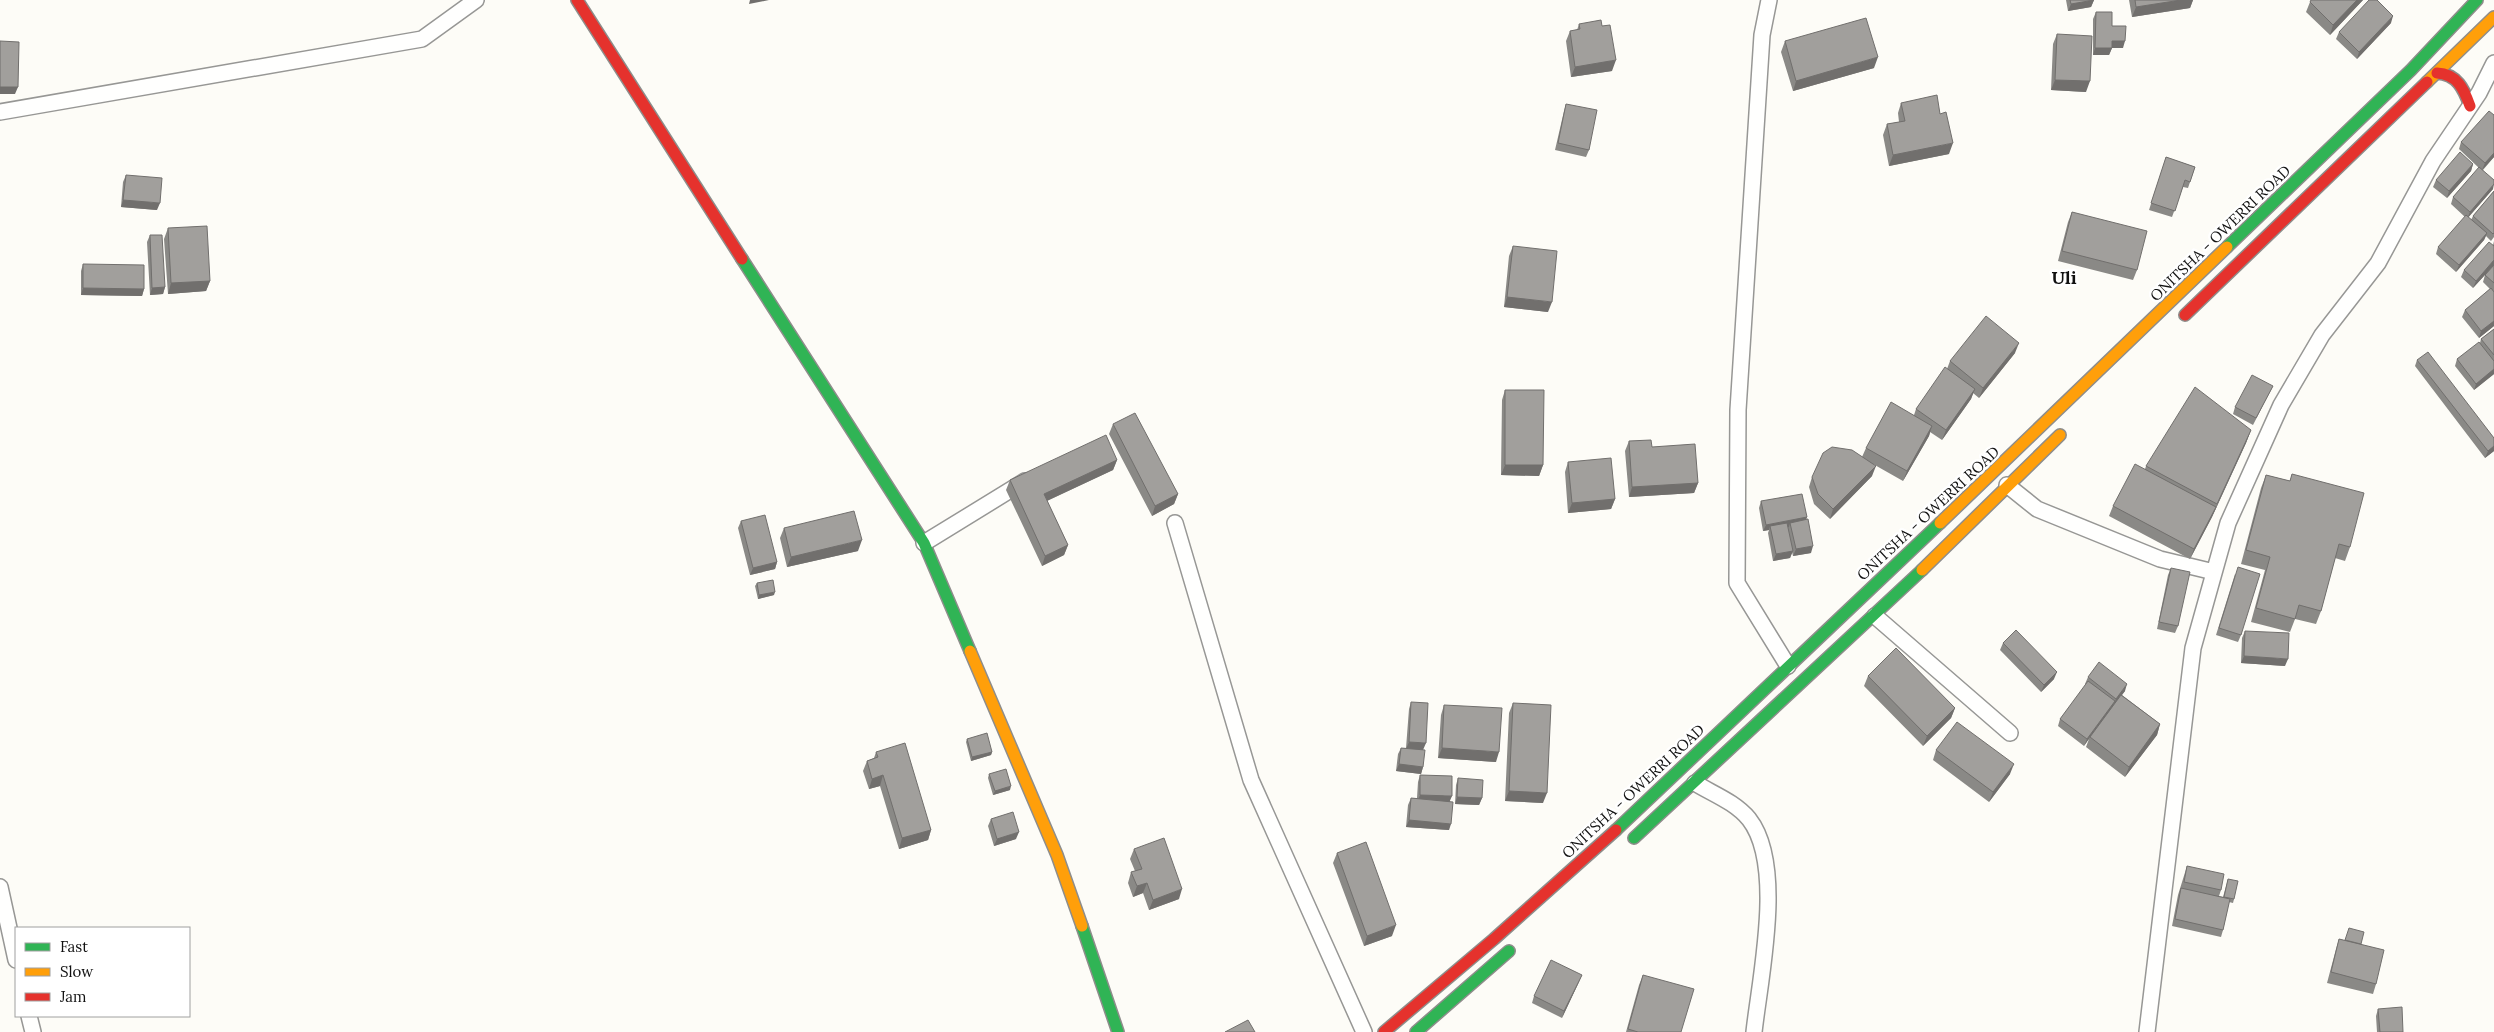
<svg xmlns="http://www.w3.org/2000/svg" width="2494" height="1032" font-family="Lora,serif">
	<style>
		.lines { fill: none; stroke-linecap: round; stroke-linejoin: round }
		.street-casing { stroke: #979795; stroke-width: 18 }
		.fast-casing { stroke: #8e8d8b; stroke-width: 14 }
		.slow-casing { stroke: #8e8d8b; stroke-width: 14 }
		.jam-casing { stroke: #8e8d8b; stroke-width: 14 }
		.street { stroke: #fffffe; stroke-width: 15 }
		.fast { stroke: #30b455; stroke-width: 11 }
		.slow { stroke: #ff9f0a; stroke-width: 11 }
		.jam { stroke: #e5322d; stroke-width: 11 }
		.wall { fill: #8a8986 }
		.shaded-wall { fill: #716f6d }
		.building { fill: #a19f9c; stroke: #716f6d }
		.labels { text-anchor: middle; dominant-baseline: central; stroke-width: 5; stroke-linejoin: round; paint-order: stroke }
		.street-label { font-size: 15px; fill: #111; stroke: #fff }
		.quarter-label { font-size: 18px; font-weight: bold; fill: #111; stroke: #fff }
	</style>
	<rect width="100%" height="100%" fill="#fdfcf7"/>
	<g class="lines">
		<defs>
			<path id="street" d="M 1769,0 L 1762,35 L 1738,410 L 1737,583 L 1788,666
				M 0,112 L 422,39 L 476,0
				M 2007,485 L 2037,509 L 2160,559 L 2214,572
				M 1175,523 L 1251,780 L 1364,1032
				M 924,543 L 1025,481
				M 1875,616 L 2010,733
				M 1695,783 C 1713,794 1735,802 1749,819 C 1785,865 1760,977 1754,1032
				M 0,887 L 16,960
				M 29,1016 L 33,1032
				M 2147,1032 L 2193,648 L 2228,523 L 2281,405 L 2322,335 L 2378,263 L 2433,161 L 2479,93 L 2494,63"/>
			<path id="fast" d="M 2227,247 L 2411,70 L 2477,0
				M 742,259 L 924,543 L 970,651
				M 1616,830 L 1940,523
				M 1634,838 L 1922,570
				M 1082,926 L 1118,1032
				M 1416,1032 L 1509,951"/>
			<path id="slow" d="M 2427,82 L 2494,17
				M 1940,523 L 2227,247
				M 1922,570 L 2060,435
				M 970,651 L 1057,855 L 1082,926"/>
			<path id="jam" d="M 577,0 L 742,259
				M 2437,73 C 2457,74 2464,89 2470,106
				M 2185,315 L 2427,82
				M 1384,1032 L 1494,939 L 1616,830"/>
		</defs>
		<use href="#street" class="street-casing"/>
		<use href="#fast" class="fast-casing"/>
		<use href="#slow" class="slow-casing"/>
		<use href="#jam" class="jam-casing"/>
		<use href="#street" class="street"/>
		<use href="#fast" class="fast"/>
		<use href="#slow" class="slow"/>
		<use href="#jam" class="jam"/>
	</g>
	<path class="wall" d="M 2066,0 L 2094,0 L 2091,7 L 2068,11 Z
		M 2129,0 L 2193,0 L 2190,8 L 2132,17 Z
		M 2311,0 L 2363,0 L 2330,35 L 2306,12 L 2310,2 Z
		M 2096,12 L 2112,26 L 2123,48 L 2112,48 L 2109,55 L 2093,55 L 2093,19 Z
		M 2391,23 L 2357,59 L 2336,39 L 2339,32 Z
		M 1579,24 L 1602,26 L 1612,71 L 1571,77 L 1566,41 L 1570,31 L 1577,30 Z
		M 2057,34 L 2086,92 L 2051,90 L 2053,44 Z
		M 1785,41 L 1874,68 L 1793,91 L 1781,52 Z
		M 1901,103 L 1949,154 L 1889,166 L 1883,135 L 1887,124 L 1899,122 L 1898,113 Z
		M 1566,104 L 1589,150 L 1586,157 L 1555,150 L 1564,111 Z
		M 2494,115 L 2494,157 L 2483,170 L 2493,189 L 2468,217 L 2471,220 L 2473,216 L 2494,191 L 2494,237 L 2491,241 L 2486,236 L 2484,240 L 2456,272 L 2436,254 L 2438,247 L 2465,217 L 2451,204 L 2453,197 L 2479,168 L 2459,149 L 2461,142 Z
		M 2166,157 L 2195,167 L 2188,188 L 2183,187 L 2172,217 L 2149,210 Z
		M 2473,164 L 2471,171 L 2447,198 L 2433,187 L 2436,180 Z
		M 126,175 L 157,210 L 121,207 L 123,182 Z
		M 2072,212 L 2137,270 L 2133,280 L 2058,261 L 2068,222 Z
		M 168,228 L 210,281 L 206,291 L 168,294 L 164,239 Z
		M 150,235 L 165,287 L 163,294 L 150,295 L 147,242 Z
		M 2494,241 L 2494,265 L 2473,288 L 2461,277 L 2464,270 L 2493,245 Z
		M 1513,246 L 1548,312 L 1504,307 L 1509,256 Z
		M 83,264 L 144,289 L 142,296 L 81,295 L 81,271 Z
		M 2494,265 L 2494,326 L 2479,338 L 2462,317 L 2465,310 L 2490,289 L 2483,282 L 2485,275 Z
		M 2494,329 L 2494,374 L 2474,390 L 2455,366 L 2457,359 L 2480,343 L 2481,339 Z
		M 2015,353 L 1979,398 L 1973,393 L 1971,399 L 1942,440 L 1930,432 L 1929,436 L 1903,481 L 1873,464 L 1872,476 L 1830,519 L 1814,504 L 1809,487 L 1812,477 L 1862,457 L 1866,448 L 1914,415 L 1916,409 L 1947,369 L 1950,361 Z
		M 2417,360 L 2494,438 L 2494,451 L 2485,458 L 2415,366 Z
		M 2273,386 L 2270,392 L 2253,425 L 2233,414 L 2235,407 Z
		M 1505,390 L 1543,465 L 1539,476 L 1501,475 L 1502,400 Z
		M 1113,424 L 1178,494 L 1174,504 L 1152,516 L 1109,434 Z
		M 2251,430 L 2246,443 L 2212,517 L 2190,559 L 2109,516 L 2113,506 L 2145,469 L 2146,466 Z
		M 1629,441 L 1652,447 L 1698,483 L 1694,493 L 1629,497 L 1625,451 Z
		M 1117,460 L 1113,470 L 1047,501 L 1068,545 L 1064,555 L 1042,566 L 1006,490 L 1010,480 Z
		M 1568,462 L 1615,499 L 1611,509 L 1568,513 L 1565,472 Z
		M 2292,474 L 2350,547 L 2345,561 L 2335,558 L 2321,611 L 2316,624 L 2295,619 L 2290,632 L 2251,622 L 2265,570 L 2241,564 L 2261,488 L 2266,475 L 2290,481 Z
		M 1761,501 L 1807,517 L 1806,520 L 1811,553 L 1793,556 L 1792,552 L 1790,558 L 1773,561 L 1768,533 L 1769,530 L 1763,531 L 1759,508 Z
		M 741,521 L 777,562 L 775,569 L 750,575 L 738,528 Z
		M 784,528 L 858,551 L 787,567 L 780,538 Z
		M 2171,568 L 2178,626 L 2175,633 L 2157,629 L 2168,575 Z
		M 2235,574 L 2241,635 L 2238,642 L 2216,635 Z
		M 757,583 L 774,595 L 758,599 L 755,586 Z
		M 2245,631 L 2285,666 L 2241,663 L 2242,638 Z
		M 2003,643 L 2054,679 L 2041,692 L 2000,650 Z
		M 1868,676 L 1955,708 L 1951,718 L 1923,746 L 1864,686 Z
		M 2088,677 L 2125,691 L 2122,695 L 2160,724 L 2157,735 L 2125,777 L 2086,747 L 2089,739 L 2084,746 L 2058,726 L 2060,719 L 2086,685 L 2085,684 Z
		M 1411,702 L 1423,750 L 1423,767 L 1421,774 L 1396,771 L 1398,754 L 1401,748 L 1406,748 L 1409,709 Z
		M 1513,703 L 1543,803 L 1505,801 L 1509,713 Z
		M 1444,705 L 1496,762 L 1438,758 L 1441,715 Z
		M 967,739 L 992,752 L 991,755 L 971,761 L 966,742 Z
		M 1936,750 L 2010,774 L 1989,802 L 1933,760 Z
		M 876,752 L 931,830 L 928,840 L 899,849 L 880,786 L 869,789 L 863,771 L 867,761 L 874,758 Z
		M 989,774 L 1010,790 L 993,795 L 988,778 Z
		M 1420,775 L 1450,801 L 1449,830 L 1406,827 L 1408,805 L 1411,798 L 1417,798 L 1418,782 Z
		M 1458,778 L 1482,798 L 1479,805 L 1455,804 L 1456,785 Z
		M 991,819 L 1016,839 L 994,846 L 988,826 Z
		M 1134,849 L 1179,899 L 1149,910 L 1143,893 L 1133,897 L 1128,883 L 1131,872 L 1135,871 L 1130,859 Z
		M 1337,853 L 1392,936 L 1364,946 L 1333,863 Z
		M 2187,866 L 2221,890 L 2219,896 L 2223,897 L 2228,879 L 2234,899 L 2233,903 L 2229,902 L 2223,930 L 2221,937 L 2172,926 L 2178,895 Z
		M 2339,939 L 2361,944 L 2376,984 L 2373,994 L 2327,983 L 2336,949 Z
		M 1582,975 L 1562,1018 L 1532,1003 L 1534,996 Z
		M 1643,975 L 1681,1032 L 1626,1032 L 1639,985 Z
		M 2378,1009 L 2403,1032 L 2377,1032 L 2376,1016 Z"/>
	<path class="shaded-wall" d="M 750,0 L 769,0 L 749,4 Z
		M 2094,0 L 2091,7 L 2068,11 L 2071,4 Z
		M 2181,0 L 2193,0 L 2190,8 L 2132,17 L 2136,7 Z
		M 2357,0 L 2363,0 L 2330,35 L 2333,25 Z
		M 2393,16 L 2391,23 L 2357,59 L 2359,52 Z
		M 2112,41 L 2125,41 L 2123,48 L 2109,48 Z
		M 2095,48 L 2112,48 L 2109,55 L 2093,55 Z
		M 1878,57 L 1874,68 L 1793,91 L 1796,81 Z
		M 1616,60 L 1612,71 L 1571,77 L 1575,67 Z
		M 2055,80 L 2090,81 L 2086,92 L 2051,90 Z
		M 0,87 L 18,87 L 15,94 L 0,94 Z
		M 1953,143 L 1949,154 L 1889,166 L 1893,155 Z
		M 2494,153 L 2494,157 L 2482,170 L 2485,163 Z
		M 2473,164 L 2471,171 L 2447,198 L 2449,191 Z
		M 2494,184 L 2493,189 L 2467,219 L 2470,212 Z
		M 123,200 L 160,203 L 157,210 L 121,207 Z
		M 2487,233 L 2484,240 L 2456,272 L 2459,265 Z
		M 2494,260 L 2494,265 L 2473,288 L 2476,281 Z
		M 210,281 L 206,291 L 168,294 L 171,283 Z
		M 165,287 L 163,294 L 150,295 L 152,288 Z
		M 83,288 L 144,289 L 142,296 L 81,295 Z
		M 1507,297 L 1552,302 L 1548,312 L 1504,307 Z
		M 2494,321 L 2494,326 L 2479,338 L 2481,331 Z
		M 2019,343 L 2015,353 L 1979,398 L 1983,388 Z
		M 2494,369 L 2494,374 L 2474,390 L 2476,384 Z
		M 1975,389 L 1971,399 L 1942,440 L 1946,430 Z
		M 1932,426 L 1929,436 L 1903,481 L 1907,471 Z
		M 2251,430 L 2246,443 L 2212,517 L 2190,559 L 2194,549 L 2216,507 Z
		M 2494,446 L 2494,451 L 2485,458 L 2488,451 Z
		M 1117,460 L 1113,470 L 1040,504 L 1044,494 Z
		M 1505,465 L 1543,465 L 1539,476 L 1501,475 Z
		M 1876,466 L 1872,476 L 1830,519 L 1833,509 Z
		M 1698,483 L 1694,493 L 1629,497 L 1632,487 Z
		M 1178,494 L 1174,504 L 1152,516 L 1155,506 Z
		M 1615,499 L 1611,509 L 1568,513 L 1572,503 Z
		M 1807,517 L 1804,524 L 1790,523 L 1789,527 L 1771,530 L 1770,526 L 1769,530 L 1763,531 L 1766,525 Z
		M 862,540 L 858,551 L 787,567 L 791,557 Z
		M 1068,545 L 1064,555 L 1042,566 L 1045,556 Z
		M 1813,546 L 1811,553 L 1793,556 L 1796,549 Z
		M 1793,551 L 1790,558 L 1773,561 L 1776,554 Z
		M 777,562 L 775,569 L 750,575 L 753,568 Z
		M 775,592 L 774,595 L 758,599 L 759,595 Z
		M 2244,656 L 2288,659 L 2285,666 L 2241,663 Z
		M 2057,672 L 2054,679 L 2041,692 L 2044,685 Z
		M 2127,684 L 2125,691 L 2113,706 L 2116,699 Z
		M 2115,701 L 2112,708 L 2090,737 L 2084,746 L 2087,739 Z
		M 1955,708 L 1951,718 L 1923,746 L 1927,736 Z
		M 2160,724 L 2157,735 L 2125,777 L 2129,767 Z
		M 1409,742 L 1426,743 L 1423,750 L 1406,749 Z
		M 1442,748 L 1499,752 L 1496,762 L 1438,758 Z
		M 992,752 L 991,755 L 971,761 L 972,757 Z
		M 1399,764 L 1423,767 L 1421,774 L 1396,771 Z
		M 2014,764 L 2010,774 L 1989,802 L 1993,792 Z
		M 883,775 L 880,786 L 869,789 L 872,779 Z
		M 1011,786 L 1010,790 L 993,795 L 995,791 Z
		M 1509,791 L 1547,793 L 1543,803 L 1505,801 Z
		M 1420,795 L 1452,796 L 1449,803 L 1417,802 Z
		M 1457,797 L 1482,798 L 1479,805 L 1455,804 Z
		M 1409,820 L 1451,824 L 1449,830 L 1406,827 Z
		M 931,830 L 928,840 L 899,849 L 902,838 Z
		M 1019,832 L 1016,839 L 994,846 L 997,839 Z
		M 1147,883 L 1143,893 L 1133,897 L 1137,886 Z
		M 1182,889 L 1179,899 L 1149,910 L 1153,900 Z
		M 1396,925 L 1392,936 L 1364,946 L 1367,936 Z
		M 1582,975 L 1579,982 L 1562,1018 L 1564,1011 Z"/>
	<path class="building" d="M 2070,0 L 2094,0 L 2071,4 Z
		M 2135,0 L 2181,0 L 2136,7 Z
		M 2311,0 L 2357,0 L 2333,25 L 2310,2 Z
		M 2369,0 L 2377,0 L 2393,16 L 2359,52 L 2339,32 Z
		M 2096,12 L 2112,12 L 2112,26 L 2126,26 L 2125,41 L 2112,41 L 2112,48 L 2095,48 Z
		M 1866,18 L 1878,57 L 1796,81 L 1785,41 Z
		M 1601,20 L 1602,26 L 1610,25 L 1616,60 L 1575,67 L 1570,31 L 1580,29 L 1579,24 Z
		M 2057,34 L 2092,36 L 2090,81 L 2055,80 Z
		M 0,41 L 19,42 L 18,87 L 0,87 Z
		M 1937,95 L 1940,114 L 1946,112 L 1953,143 L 1893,155 L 1887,124 L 1905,121 L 1901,103 Z
		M 1566,104 L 1597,110 L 1589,150 L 1558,143 Z
		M 2489,111 L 2494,115 L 2494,153 L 2485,163 L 2461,142 Z
		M 2460,152 L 2473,164 L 2449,191 L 2436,180 Z
		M 2166,157 L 2195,167 L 2190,182 L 2185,180 L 2175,211 L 2151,203 Z
		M 2479,167 L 2494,180 L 2494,184 L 2470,212 L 2453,197 Z
		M 126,175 L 162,178 L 160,203 L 123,200 Z
		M 2494,191 L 2494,233 L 2493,234 L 2473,216 Z
		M 2072,212 L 2147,231 L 2137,270 L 2062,251 Z
		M 2466,215 L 2487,233 L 2459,265 L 2438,247 Z
		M 207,226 L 210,281 L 171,283 L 168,228 Z
		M 150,235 L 162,235 L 165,287 L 152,288 Z
		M 2489,242 L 2494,246 L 2494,260 L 2476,281 L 2464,270 Z
		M 1513,246 L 1557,251 L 1552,302 L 1507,297 Z
		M 83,264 L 144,265 L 144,289 L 83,288 Z
		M 2494,265 L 2494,283 L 2485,275 Z
		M 2491,288 L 2494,292 L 2494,321 L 2481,331 L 2465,310 Z
		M 1986,316 L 2019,343 L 1983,388 L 1950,361 Z
		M 2494,329 L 2494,355 L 2481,339 Z
		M 2479,342 L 2494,361 L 2494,369 L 2476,384 L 2457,359 Z
		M 2428,352 L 2494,438 L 2494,446 L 2488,451 L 2417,360 Z
		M 1945,367 L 1975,389 L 1946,430 L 1916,409 Z
		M 2252,375 L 2273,386 L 2256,418 L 2235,407 Z
		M 2195,387 L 2251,430 L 2217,504 L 2146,466 Z
		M 1505,390 L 1544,390 L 1543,465 L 1505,465 Z
		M 1891,402 L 1932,426 L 1907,471 L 1866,448 Z
		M 1135,413 L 1178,494 L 1155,506 L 1113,424 Z
		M 1106,435 L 1117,460 L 1044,494 L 1068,545 L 1045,556 L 1010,480 Z
		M 1651,440 L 1652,447 L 1695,444 L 1698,483 L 1632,487 L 1629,441 Z
		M 1832,447 L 1852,450 L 1876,466 L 1833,509 L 1818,494 L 1812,477 L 1823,453 Z
		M 1611,458 L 1615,499 L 1572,503 L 1568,462 Z
		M 2135,464 L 2216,507 L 2194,549 L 2113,506 Z
		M 2292,474 L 2364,493 L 2350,547 L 2339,544 L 2321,611 L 2299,605 L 2295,619 L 2256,608 L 2270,557 L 2246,550 L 2266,475 L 2290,481 Z
		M 1802,494 L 1807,517 L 1766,525 L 1761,501 Z
		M 854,511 L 862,540 L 791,557 L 784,528 Z
		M 765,515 L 777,562 L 753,568 L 741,521 Z
		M 1808,519 L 1813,546 L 1796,549 L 1790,523 Z
		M 1787,523 L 1793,551 L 1776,554 L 1770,526 Z
		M 2238,567 L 2260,574 L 2241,635 L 2219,628 Z
		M 2171,568 L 2190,572 L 2178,626 L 2159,622 Z
		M 773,580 L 775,592 L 759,595 L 757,583 Z
		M 2016,630 L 2057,672 L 2044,685 L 2003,643 Z
		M 2245,631 L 2289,633 L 2288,659 L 2244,656 Z
		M 1896,648 L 1955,708 L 1927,736 L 1868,676 Z
		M 2099,662 L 2127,684 L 2116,699 L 2088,677 Z
		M 2088,681 L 2115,701 L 2087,739 L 2060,719 Z
		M 2121,695 L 2160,724 L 2129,767 L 2090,737 Z
		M 1411,702 L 1428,703 L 1426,743 L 1409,742 Z
		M 1513,703 L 1551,705 L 1547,793 L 1509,791 Z
		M 1444,705 L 1502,708 L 1499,752 L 1442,748 Z
		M 1957,722 L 2014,764 L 1993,792 L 1936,750 Z
		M 987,733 L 992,752 L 972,757 L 967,739 Z
		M 905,743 L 931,830 L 902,838 L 883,775 L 872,779 L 867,761 L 878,757 L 876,752 Z
		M 1401,748 L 1425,750 L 1423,767 L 1399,764 Z
		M 1006,769 L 1011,786 L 995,791 L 989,774 Z
		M 1420,775 L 1452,776 L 1452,796 L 1420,795 Z
		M 1458,778 L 1483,780 L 1482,798 L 1457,797 Z
		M 1411,798 L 1453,802 L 1451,824 L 1409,820 Z
		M 1013,812 L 1019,832 L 997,839 L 991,819 Z
		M 1164,838 L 1182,889 L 1153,900 L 1147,883 L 1137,886 L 1131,872 L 1142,869 L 1134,849 Z
		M 1366,842 L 1396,925 L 1367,936 L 1337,853 Z
		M 2187,866 L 2224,874 L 2221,890 L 2184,882 Z
		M 2228,879 L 2238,881 L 2234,899 L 2224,897 Z
		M 2181,888 L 2230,899 L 2223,930 L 2175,919 Z
		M 2349,928 L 2364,932 L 2361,944 L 2345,940 Z
		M 2339,939 L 2384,950 L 2376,984 L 2331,972 Z
		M 1551,960 L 1582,975 L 1564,1011 L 1534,996 Z
		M 1643,975 L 1694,989 L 1681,1032 L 1638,1032 L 1628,1029 Z
		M 2402,1007 L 2403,1032 L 2380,1032 L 2378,1009 Z
		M 1248,1020 L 1255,1032 L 1225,1032 Z"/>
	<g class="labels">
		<g class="street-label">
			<text transform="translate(2220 233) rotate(-44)">ONITSHA - OWERRI ROAD</text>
			<text transform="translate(1928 513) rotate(-43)">ONITSHA - OWERRI ROAD</text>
			<text transform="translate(1633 791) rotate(-43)">ONITSHA - OWERRI ROAD</text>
		</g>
		<g class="quarter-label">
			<text x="2064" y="277">Uli</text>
		</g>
	</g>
	<rect x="15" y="927" width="175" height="90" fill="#ffffff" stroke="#a0a0a0"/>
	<rect x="25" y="943" width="25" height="8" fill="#30b455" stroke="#a0a0a0"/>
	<text x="60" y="952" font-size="15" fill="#111111">Fast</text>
	<rect x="25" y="968" width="25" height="8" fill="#ff9f0a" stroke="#a0a0a0"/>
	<text x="60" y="977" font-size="15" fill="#111111">Slow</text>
	<rect x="25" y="993" width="25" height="8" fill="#e5322d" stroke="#a0a0a0"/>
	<text x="60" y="1002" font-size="15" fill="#111111">Jam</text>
</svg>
